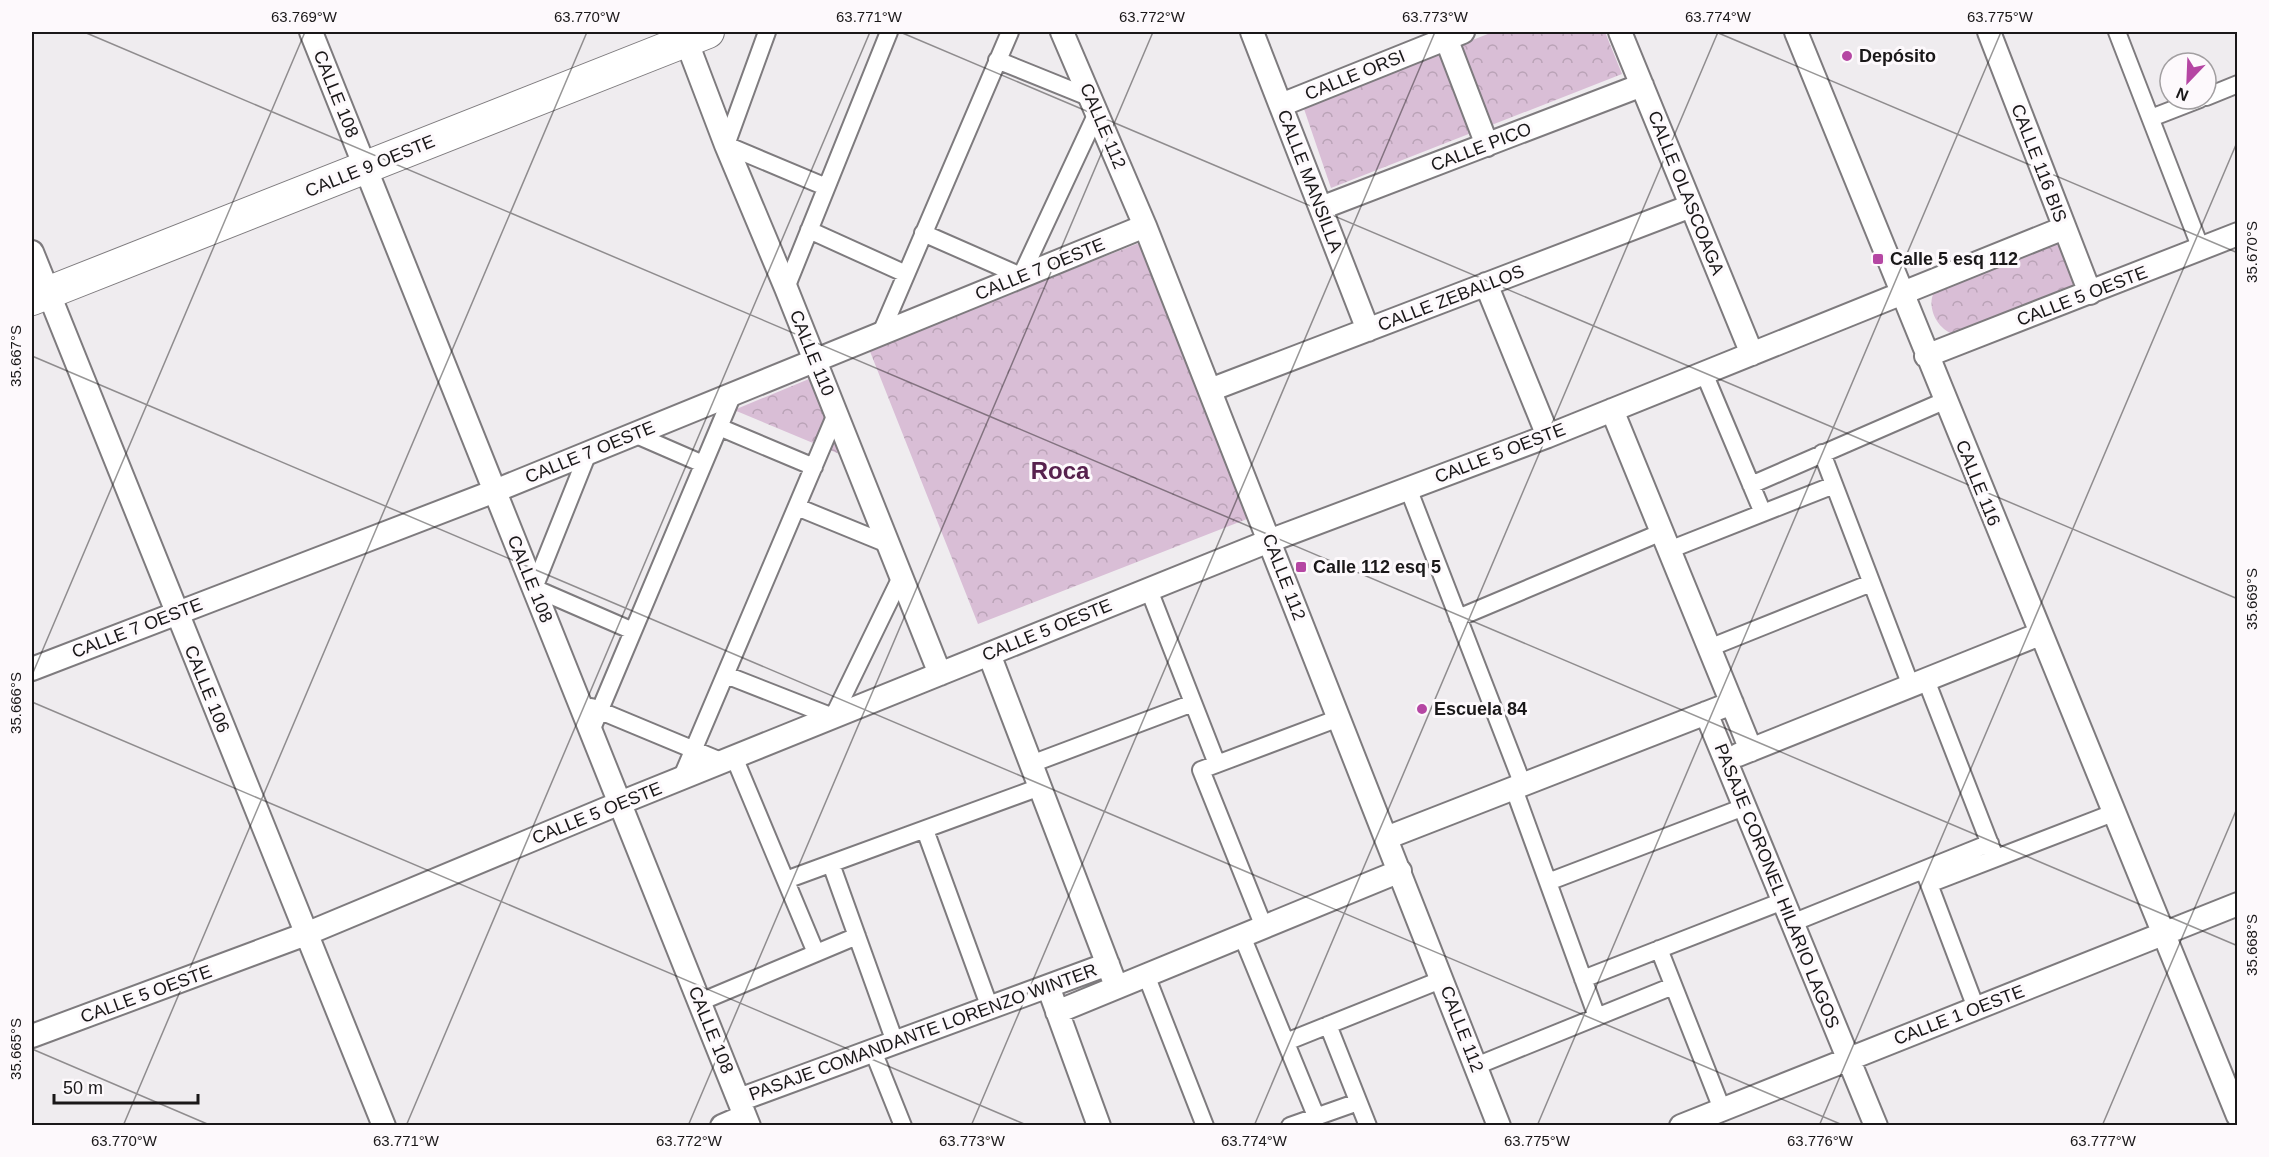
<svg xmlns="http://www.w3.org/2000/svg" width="2269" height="1157" font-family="Helvetica,sans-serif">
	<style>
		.park { fill: url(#park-crowns) }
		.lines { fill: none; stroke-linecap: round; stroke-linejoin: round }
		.pedestrian-casing { stroke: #7e7b7e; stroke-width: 20 }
		.minor-casing { stroke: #7e7b7e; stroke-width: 26 }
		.secondary-casing { stroke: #7e7b7e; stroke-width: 34 }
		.pedestrian { stroke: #fff; stroke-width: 16 }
		.minor { stroke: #fff; stroke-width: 22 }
		.secondary { stroke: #fff; stroke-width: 32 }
		.ticks { fill: none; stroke: #1a1819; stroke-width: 1.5; stroke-opacity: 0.45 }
		.poi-dot { fill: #b546a3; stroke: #fdf9fc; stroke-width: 2 }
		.labels { text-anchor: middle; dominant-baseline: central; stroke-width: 6; stroke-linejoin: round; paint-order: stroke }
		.poi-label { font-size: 18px; font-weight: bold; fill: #1a1819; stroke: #fdf9fc; text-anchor: start }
		.street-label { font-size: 18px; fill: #1a1819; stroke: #fdf9fc }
		.district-label { font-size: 24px; font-weight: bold; fill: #57214e; stroke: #fdf9fc }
		.neatline { fill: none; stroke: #1a1819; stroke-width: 2 }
		.ticks-label { font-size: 15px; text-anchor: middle; fill: #1a1819 }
	</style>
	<defs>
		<pattern id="park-crowns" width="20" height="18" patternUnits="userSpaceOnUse" patternTransform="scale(1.5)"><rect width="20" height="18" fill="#d9bed6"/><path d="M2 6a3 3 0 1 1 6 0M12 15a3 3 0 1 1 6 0" fill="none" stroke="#baa3b7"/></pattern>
	</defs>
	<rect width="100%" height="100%" fill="#efecef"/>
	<path class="park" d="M 1493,32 L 1605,32 L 1622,74 L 1331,188 L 1303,106 Z
		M 1139,243 L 1247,519 L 978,624 L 869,349 Z
		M 2055,243 L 2061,248 L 2075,286 L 1956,335 C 1938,331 1926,308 1934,292 Z
		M 821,374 L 849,458 L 734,410 Z"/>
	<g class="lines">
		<defs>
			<path id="pedestrian" d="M 767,32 L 726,145 L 826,187
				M 2117,32 L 2201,249
				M 997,60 L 1091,98
				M 2206,97 L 2238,84
				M 2151,118 L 2200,99
				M 809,230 L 906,274
				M 923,233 L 1021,276 L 1097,113
				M 786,288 L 889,32
				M 881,333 L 1010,32
				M 1704,373 L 1763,513
				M 719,427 L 814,467
				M 634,434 L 703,464
				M 588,453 L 534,588 L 633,631
				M 1822,453 L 1911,686
				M 1751,485 L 1944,401
				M 1408,488 L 1523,785
				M 797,507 L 890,545
				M 1669,550 L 1834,485
				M 1149,590 L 1217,764
				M 1458,618 L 1662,532
				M 1709,648 L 1871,583
				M 726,675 L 833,717 L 902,575
				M 1926,680 L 1993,852
				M 591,707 L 723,762
				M 591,731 L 733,394
				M 734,757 L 816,953
				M 1031,764 L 1193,703
				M 681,779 L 836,414
				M 1514,789 L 1597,1017
				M 925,830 L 990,1008
				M 831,864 L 895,1042
				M 1926,876 L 1976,1008
				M 786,880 L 1040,787
				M 1548,882 L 1744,807
				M 1929,884 L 2113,813
				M 1792,923 L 1990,843
				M 1264,927 L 1201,770 L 1339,718
				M 1242,936 L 1316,1116
				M 1659,949 L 1722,1109
				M 1146,975 L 1205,1126
				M 1583,979 L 1783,901
				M 700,1002 L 857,936
				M 1328,1025 L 1368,1126
				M 1286,1042 L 1443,979
				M 873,1051 L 903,1126
				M 1476,1066 L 1673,986
				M 1290,1126 L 1358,1102"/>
			<path id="minor" d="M 311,32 L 749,1126
				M 683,32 L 726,145 L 786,288 L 940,674
				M 1062,32 L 1145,226 L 1499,1126
				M 1252,32 L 1368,330
				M 1620,32 L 1752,354
				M 1796,32 L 2238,1116
				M 1989,32 L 2090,293
				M 1446,38 L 1487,145
				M 1281,105 L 1463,32
				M 1321,208 L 1642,85
				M 32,252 L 384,1126
				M 1486,284 L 1548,436
				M 1926,356 L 2238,234
				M 1210,390 L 1691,206
				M 1612,410 L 1751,750
				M 989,654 L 1113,978
				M 32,669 L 495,491 L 1145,226
				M 1706,713 L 1876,1126
				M 1738,755 L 2040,634
				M 1386,838 L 1732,703
				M 1052,997 L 1099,1126
				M 1057,1012 L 1400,871
				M 32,1036 L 306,934 L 620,803 L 1269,541 L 1548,436 L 2064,228
				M 739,1100 L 1108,964
				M 722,1126 L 745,1116
				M 1681,1126 L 2238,904"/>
			<path id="secondary" d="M 32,299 L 708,32"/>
		</defs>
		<use href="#pedestrian" class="pedestrian-casing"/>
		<use href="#minor" class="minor-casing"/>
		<use href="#secondary" class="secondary-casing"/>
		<use href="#pedestrian" class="pedestrian"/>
		<use href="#minor" class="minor"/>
		<use href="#secondary" class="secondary"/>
	</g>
	<path class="ticks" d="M 84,32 L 2238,946M 900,32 L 2238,599M 1716,32 L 2238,253M 32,356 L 1845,1126M 32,675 L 305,32M 32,702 L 1029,1126M 32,1049 L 212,1126M 123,1126 L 587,32M 406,1126 L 870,32M 688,1126 L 1153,32M 971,1126 L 1435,32M 1254,1126 L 1718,32M 1537,1126 L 2001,32M 1819,1126 L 2238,140M 2102,1126 L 2238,806"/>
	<g class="poi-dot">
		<circle cx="1847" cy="56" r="6"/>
		<rect x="1872" y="253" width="12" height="12" rx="3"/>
		<rect x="1295" y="561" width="12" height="12" rx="3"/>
		<circle cx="1422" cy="709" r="6"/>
	</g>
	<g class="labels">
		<g class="poi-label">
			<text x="1859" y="56">Depósito</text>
			<text x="1890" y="259">Calle 5 esq 112</text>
			<text x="1313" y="567">Calle 112 esq 5</text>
			<text x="1434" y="709">Escuela 84</text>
		</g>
		<g class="street-label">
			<text transform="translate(1355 75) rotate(-22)">CALLE ORSI</text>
			<text transform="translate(336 94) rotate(68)">CALLE 108</text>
			<text transform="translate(1103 126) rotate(67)">CALLE 112</text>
			<text transform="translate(1481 147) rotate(-21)">CALLE PICO</text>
			<text transform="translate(2039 163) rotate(69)">CALLE 116 BIS</text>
			<text transform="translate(370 166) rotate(-22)">CALLE 9 OESTE</text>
			<text transform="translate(1310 181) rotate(69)">CALLE MANSILLA</text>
			<text transform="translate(1686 193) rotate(68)">CALLE OLASCOAGA</text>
			<text transform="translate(1040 269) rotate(-22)">CALLE 7 OESTE</text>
			<text transform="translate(2082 296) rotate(-21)">CALLE 5 OESTE</text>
			<text transform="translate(1451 298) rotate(-21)">CALLE ZEBALLOS</text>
			<text transform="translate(812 353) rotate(68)">CALLE 110</text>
			<text transform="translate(590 452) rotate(-22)">CALLE 7 OESTE</text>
			<text transform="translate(1500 453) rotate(-21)">CALLE 5 OESTE</text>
			<text transform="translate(1978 483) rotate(68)">CALLE 116</text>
			<text transform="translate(1284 577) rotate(69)">CALLE 112</text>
			<text transform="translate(530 579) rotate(68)">CALLE 108</text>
			<text transform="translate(137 628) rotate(-21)">CALLE 7 OESTE</text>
			<text transform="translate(1047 630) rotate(-22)">CALLE 5 OESTE</text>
			<text transform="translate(207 689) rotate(68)">CALLE 106</text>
			<text transform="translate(597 813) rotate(-22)">CALLE 5 OESTE</text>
			<text transform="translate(1777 886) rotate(68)">PASAJE CORONEL HILARIO LAGOS</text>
			<text transform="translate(146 994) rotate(-20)">CALLE 5 OESTE</text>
			<text transform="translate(1959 1015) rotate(-21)">CALLE 1 OESTE</text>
			<text transform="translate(1462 1029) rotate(69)">CALLE 112</text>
			<text transform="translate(711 1030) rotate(68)">CALLE 108</text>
			<text transform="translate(923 1032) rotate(-20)">PASAJE COMANDANTE LORENZO WINTER</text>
		</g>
		<g class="district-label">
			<text x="1060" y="470">Roca</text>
		</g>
	</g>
	<rect width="2269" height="1157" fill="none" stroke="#fdf9fc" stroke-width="66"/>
	<g transform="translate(2188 81) rotate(203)"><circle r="28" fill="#fdf9fc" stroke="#a29fa1" stroke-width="1.5"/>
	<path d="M0-4.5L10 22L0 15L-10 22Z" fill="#b546a3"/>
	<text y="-9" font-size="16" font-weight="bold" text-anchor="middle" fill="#1a1819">N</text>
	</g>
	<path d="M54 1094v9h144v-9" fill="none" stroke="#1a1819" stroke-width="3"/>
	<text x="63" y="1094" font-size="18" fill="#1a1819" stroke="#fdf9fc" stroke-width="4.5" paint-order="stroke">50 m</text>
	<rect x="33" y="33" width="2203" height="1091" class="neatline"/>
	<g class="ticks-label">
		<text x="304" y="22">63.769°W</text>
		<text x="587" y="22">63.770°W</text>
		<text x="869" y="22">63.771°W</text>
		<text x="1152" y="22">63.772°W</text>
		<text x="1435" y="22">63.773°W</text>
		<text x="1718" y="22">63.774°W</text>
		<text x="2000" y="22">63.775°W</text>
		<text transform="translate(2252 252) rotate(-90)" y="5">35.670°S</text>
		<text transform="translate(16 356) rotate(-90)" y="5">35.667°S</text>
		<text transform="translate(2252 599) rotate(-90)" y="5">35.669°S</text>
		<text transform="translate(16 703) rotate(-90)" y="5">35.666°S</text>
		<text transform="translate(2252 945) rotate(-90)" y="5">35.668°S</text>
		<text transform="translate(16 1049) rotate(-90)" y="5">35.665°S</text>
		<text x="124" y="1146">63.770°W</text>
		<text x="406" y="1146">63.771°W</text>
		<text x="689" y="1146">63.772°W</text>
		<text x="972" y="1146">63.773°W</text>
		<text x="1254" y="1146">63.774°W</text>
		<text x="1537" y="1146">63.775°W</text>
		<text x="1820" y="1146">63.776°W</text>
		<text x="2103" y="1146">63.777°W</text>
	</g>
</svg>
